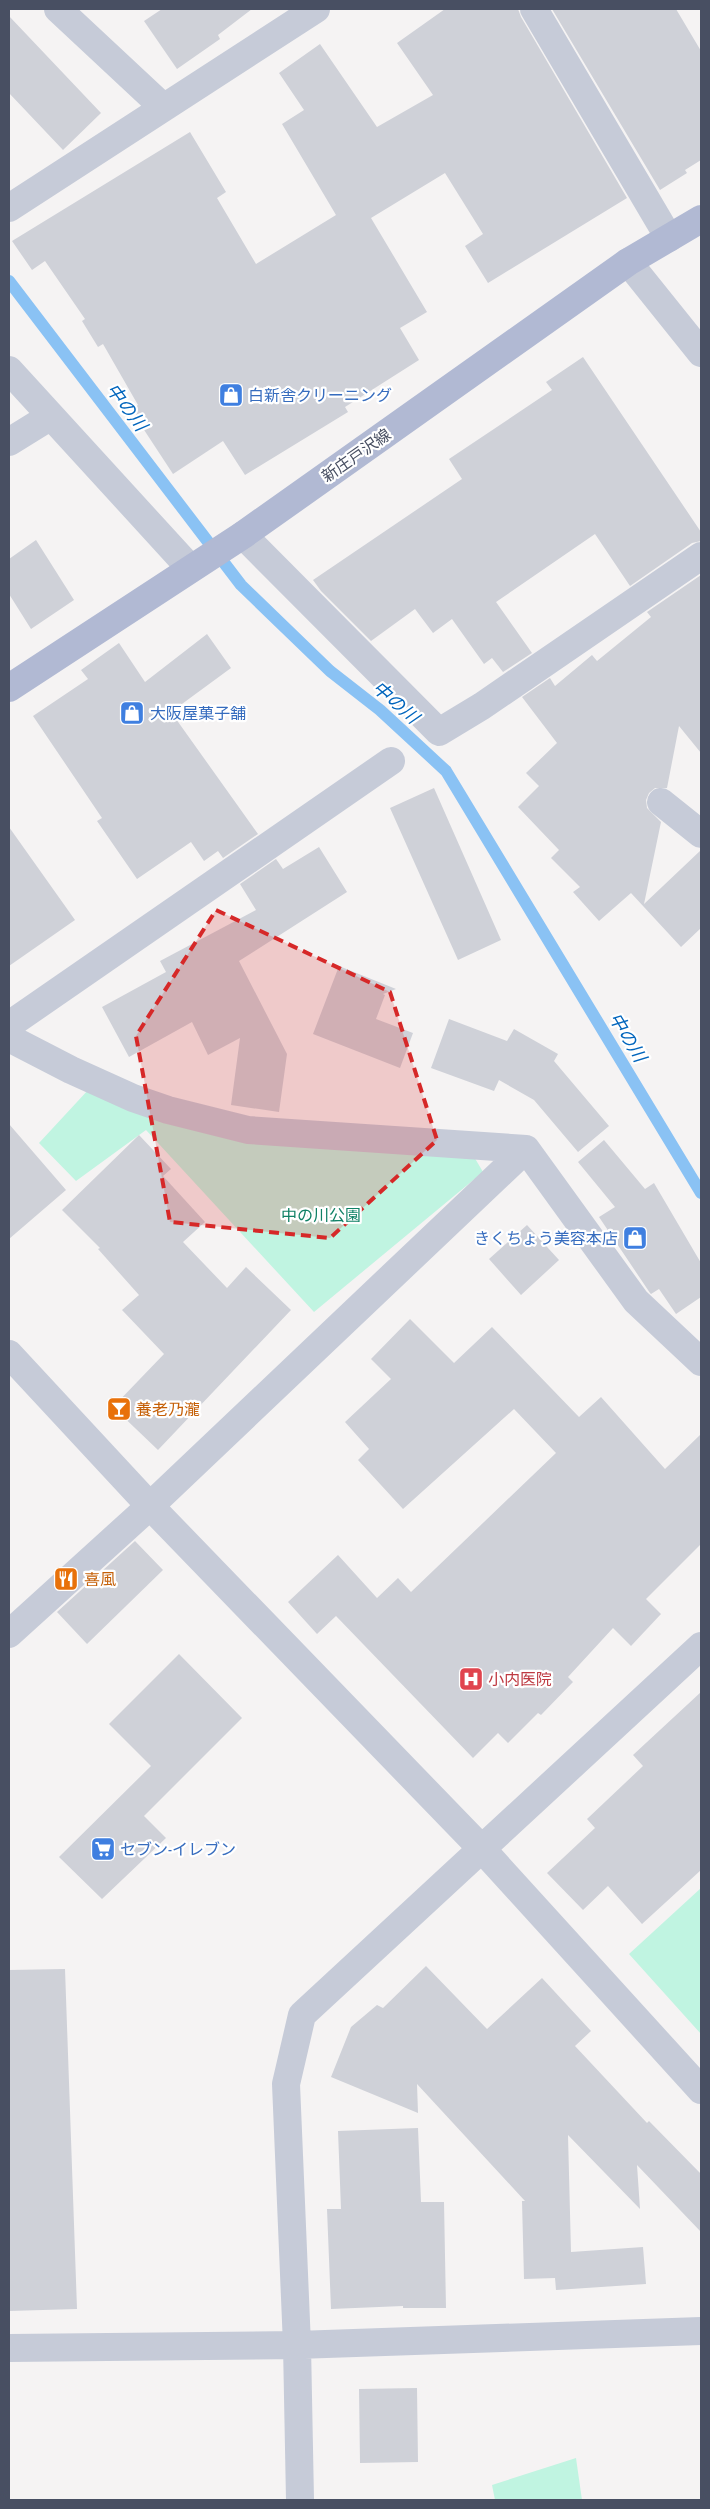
<svg xmlns="http://www.w3.org/2000/svg" width="710" height="2509" font-family="'Asap Condensed','Noto Sans JP',sans-serif">
	<style>
		.green { fill: #c0f4e1 }
		.lines { fill: none; stroke-linecap: round; stroke-linejoin: round }
		.stream { stroke: #8ac2f4; stroke-width: 12 }
		.building { fill: #cfd1d8 }
		.minor { stroke: #c6cbd8; stroke-width: 28 }
		.major { stroke: #b1b9d3; stroke-width: 28 }
		.marked { fill: #d62828; fill-opacity: 0.2; stroke: #d62828; stroke-width: 4; stroke-dasharray: 10 6; stroke-linejoin: round }
		.labels { text-anchor: middle; dominant-baseline: central; stroke-width: 4.5; stroke-linejoin: round; paint-order: stroke }
		.shop-label { font-size: 16px; fill: #366cbe; stroke: #fff; text-anchor: start }
		.street-label { font-size: 16px; fill: #484f62; stroke: #fff }
		.park-label { font-size: 16px; fill: #108166; stroke: #fff }
		.food-label { font-size: 16px; fill: #c56008; stroke: #fff; text-anchor: start }
		.health-label { font-size: 16px; fill: #be3a42; stroke: #fff; text-anchor: start }
		.water-label { font-size: 18px; font-style: italic; fill: #0165bd; stroke: #fff }
	</style>
	<rect width="100%" height="100%" fill="#f5f3f3"/>
	<path class="green" d="M 89,1089 L 473,1155 L 483,1172 L 314,1312 L 146,1130 L 76,1181 L 39,1143 Z
		M 701,1888 L 701,2034 L 629,1954 Z
		M 576,2458 L 582,2500 L 495,2500 L 492,2485 Z"/>
	<g class="lines">
		<path class="stream" d="M 9,281 L 241,585 L 330,671 L 380,710 L 446,771 L 701,1193"/>
	</g>
	<path class="building" d="M 162,9 L 252,9 L 218,35 L 220,39 L 177,69 L 144,21 Z
		M 445,9 L 518,9 L 521,17 L 627,198 L 488,283 L 465,246 L 483,234 L 445,173 L 371,218 L 427,312 L 400,328 L 419,360 L 345,407 L 348,412 L 245,475 L 223,441 L 173,474 L 131,410 L 138,405 L 103,344 L 98,347 L 82,321 L 85,319 L 45,261 L 32,270 L 12,241 L 190,132 L 226,192 L 217,198 L 256,264 L 336,215 L 282,124 L 304,110 L 279,73 L 320,44 L 377,127 L 433,95 L 397,43 Z
		M 552,9 L 676,9 L 701,51 L 701,160 L 685,170 L 687,173 L 660,190 Z
		M 9,16 L 101,113 L 63,150 L 9,93 Z
		M 583,357 L 701,532 L 701,541 L 692,543 L 630,586 L 595,534 L 496,602 L 532,653 L 503,672 L 492,658 L 484,664 L 452,619 L 433,633 L 415,609 L 371,641 L 321,591 L 313,580 L 462,479 L 449,459 L 552,390 L 546,382 Z
		M 36,540 L 74,600 L 31,629 L 9,594 L 9,559 Z
		M 701,575 L 701,753 L 679,726 L 667,788 L 655,788 L 649,793 L 646,800 L 647,808 L 661,822 L 644,904 L 701,850 L 701,928 L 681,947 L 631,893 L 599,921 L 573,892 L 580,887 L 551,858 L 559,850 L 518,807 L 539,786 L 526,773 L 557,743 L 522,697 L 550,678 L 555,686 L 592,655 L 597,661 L 651,617 L 647,612 Z
		M 207,634 L 231,668 L 171,712 L 258,834 L 223,858 L 218,851 L 204,861 L 191,842 L 137,879 L 97,821 L 102,818 L 33,716 L 88,679 L 81,670 L 119,643 L 145,682 Z
		M 434,788 L 501,940 L 458,960 L 390,808 Z
		M 9,827 L 75,920 L 9,966 Z
		M 319,847 L 347,892 L 239,961 L 287,1054 L 279,1112 L 231,1105 L 240,1038 L 208,1055 L 192,1022 L 129,1057 L 102,1007 L 166,972 L 160,961 L 256,910 L 240,884 L 276,859 L 283,869 Z
		M 339,966 L 396,989 L 383,994 L 385,995 L 376,1019 L 413,1033 L 400,1068 L 313,1034 Z
		M 449,1019 L 507,1041 L 514,1029 L 558,1054 L 554,1061 L 609,1126 L 578,1152 L 534,1100 L 499,1080 L 494,1091 L 431,1068 Z
		M 9,1124 L 66,1190 L 9,1239 Z
		M 139,1135 L 171,1169 L 163,1176 L 205,1222 L 183,1242 L 227,1288 L 246,1267 L 291,1310 L 158,1450 L 113,1407 L 164,1354 L 122,1310 L 139,1295 L 98,1249 L 100,1248 L 62,1210 Z
		M 604,1140 L 645,1189 L 654,1183 L 701,1263 L 701,1297 L 676,1314 L 659,1289 L 651,1294 L 650,1293 L 599,1217 L 615,1207 L 578,1162 Z
		M 527,1225 L 559,1260 L 521,1295 L 489,1259 Z
		M 410,1319 L 454,1363 L 492,1327 L 579,1417 L 601,1397 L 665,1469 L 701,1434 L 701,1544 L 646,1599 L 661,1614 L 631,1646 L 613,1628 L 568,1677 L 573,1682 L 541,1715 L 538,1713 L 508,1743 L 498,1733 L 473,1758 L 336,1616 L 317,1634 L 288,1602 L 338,1555 L 377,1598 L 398,1578 L 411,1592 L 556,1453 L 514,1409 L 403,1509 L 358,1460 L 369,1449 L 345,1422 L 391,1379 L 371,1359 Z
		M 135,1541 L 163,1570 L 87,1644 L 57,1612 Z
		M 179,1654 L 242,1718 L 144,1816 L 166,1838 L 102,1899 L 59,1857 L 151,1766 L 109,1724 Z
		M 701,1692 L 701,1870 L 642,1924 L 608,1886 L 583,1910 L 547,1873 L 595,1828 L 587,1819 L 643,1766 L 633,1755 Z
		M 426,1966 L 487,2029 L 542,1978 L 591,2031 L 575,2046 L 647,2123 L 649,2121 L 701,2174 L 701,2232 L 637,2165 L 640,2209 L 568,2135 L 571,2252 L 643,2247 L 646,2284 L 556,2290 L 555,2278 L 524,2279 L 522,2201 L 525,2201 L 417,2084 L 418,2113 L 331,2077 L 351,2027 L 377,2005 L 383,2008 Z
		M 65,1969 L 77,2309 L 9,2311 L 9,1970 Z
		M 418,2128 L 421,2202 L 444,2202 L 446,2308 L 403,2308 L 403,2306 L 331,2309 L 327,2209 L 341,2209 L 338,2131 Z
		M 417,2388 L 418,2462 L 360,2463 L 359,2389 Z"/>
	<g class="lines">
		<path class="minor" d="M 58,9 L 163,107
			M 534,9 L 669,238
			M 9,208 L 316,9
			M 628,262 L 701,353
			M 9,370 L 190,568
			M 9,442 L 51,416
			M 243,535 L 439,732 L 482,706 L 701,556
			M 661,802 L 701,834
			M 9,1025 L 391,761
			M 9,1038 L 71,1070 L 133,1098 L 168,1110 L 248,1130 L 526,1149
			M 526,1149 L 636,1301 L 701,1362
			M 9,1354 L 150,1506 L 481,1848 L 701,2090
			M 9,1634 L 150,1506 L 526,1149
			M 9,2348 L 297,2345 L 701,2331
			M 300,2500 L 297,2345 L 286,2084 L 302,2015 L 701,1646"/>
		<path class="major" d="M 9,688 L 243,535 L 628,262 L 701,219"/>
	</g>
	<path class="marked" d="M 216,910 L 390,992 L 437,1140 L 330,1238 L 170,1222 L 136,1036 Z"/>
	<defs>
		<symbol id="shop-square" viewBox="-11 -11 22 22"><rect x="-9" y="-9" width="18" height="18" rx="4" fill="#3f7fe0" stroke="#fff"/><path d="M-5-2.5h2.3a2.7 3.5 0 0 1 5.4 0H5L5.5 6h-11ZM-1.5-2.5h3a1.5 2.3 0 0 0-3 0Z" fill="#fff"/></symbol>
		<symbol id="bar-square" viewBox="-11 -11 22 22"><rect x="-9" y="-9" width="18" height="18" rx="4" fill="#e8710a" stroke="#fff"/><path d="M-6-5H6L.8 .8V4.5H3.5V6h-7V4.5H-.8V.8Z" fill="#fff"/></symbol>
		<symbol id="restaurant-square" viewBox="-11 -11 22 22"><rect x="-9" y="-9" width="18" height="18" rx="4" fill="#e8710a" stroke="#fff"/><path d="M-5-6h1v4h1v-4h1v4h1v-4h1v5L-1.5 .5V6h-2V.5L-5-1ZM5-6V6H3V1.5H1.5Q1.5-4 5-6Z" fill="#fff"/></symbol>
		<symbol id="hospital-square" viewBox="-11 -11 22 22"><rect x="-9" y="-9" width="18" height="18" rx="4" fill="#e0444e" stroke="#fff"/><path d="M-5-5h3v3.5h4V-5h3V5h-3V1.5h-4V5h-3Z" fill="#fff"/></symbol>
		<symbol id="supermarket-square" viewBox="-11 -11 22 22"><rect x="-9" y="-9" width="18" height="18" rx="4" fill="#3f7fe0" stroke="#fff"/><path d="M-6-5.5h2.5l.6 2H6L4.5 2H-2.5L-4.4-4H-6ZM-1.5 3.2a1.3 1.3 0 1 0 .1 0ZM3 3.2a1.3 1.3 0 1 0 .1 0Z" fill="#fff"/></symbol>
	</defs>
	<g fill-rule="evenodd">
		<use href="#shop-square" x="217" y="381" width="28" height="28"/>
		<use href="#shop-square" x="118" y="699" width="28" height="28"/>
		<use href="#shop-square" x="621" y="1224" width="28" height="28"/>
		<use href="#bar-square" x="105" y="1395" width="28" height="28"/>
		<use href="#restaurant-square" x="52" y="1565" width="28" height="28"/>
		<use href="#hospital-square" x="457" y="1665" width="28" height="28"/>
		<use href="#supermarket-square" x="89" y="1835" width="28" height="28"/>
	</g>
	<g class="labels">
		<g class="shop-label">
			<text x="248" y="395">白新舎クリーニング</text>
			<text x="150" y="713">大阪屋菓子舗</text>
			<text x="618" y="1238" text-anchor="end">きくちょう美容本店</text>
			<text x="120" y="1849">セブン-イレブン</text>
		</g>
		<g class="street-label">
			<text transform="translate(356 455) rotate(-35)">新庄戸沢線</text>
		</g>
		<g class="park-label">
			<text x="321" y="1215">中の川公園</text>
		</g>
		<g class="food-label">
			<text x="136" y="1409">養老乃瀧</text>
			<text x="84" y="1579">喜風</text>
		</g>
		<g class="health-label">
			<text x="488" y="1679">小内医院</text>
		</g>
		<g class="water-label">
			<text transform="translate(127 407) rotate(53)">中の川</text>
			<text transform="translate(396 702) rotate(41)">中の川</text>
			<text transform="translate(628 1037) rotate(59)">中の川</text>
		</g>
	</g>
	<rect width="710" height="2509" fill="none" stroke="#484f62" stroke-width="20"/>
</svg>
